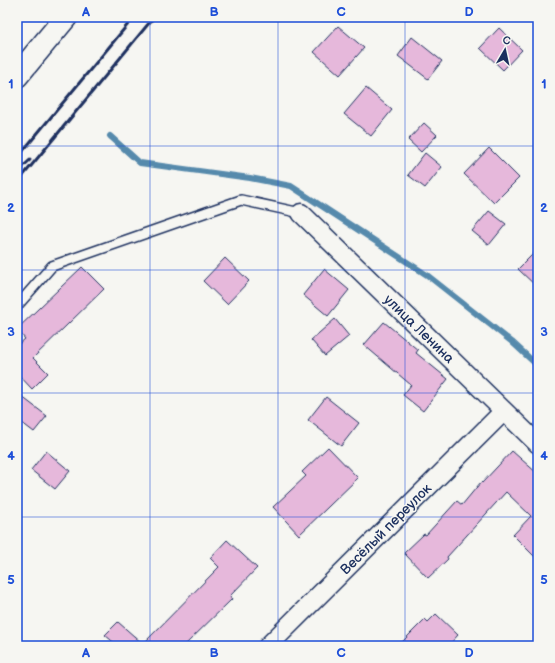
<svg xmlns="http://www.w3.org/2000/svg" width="555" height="663" font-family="'Balsamiq Sans',sans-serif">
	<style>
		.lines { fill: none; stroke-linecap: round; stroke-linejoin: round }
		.stream { stroke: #578aac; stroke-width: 6 }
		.building { fill: #e6b8db; stroke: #1b2f5e }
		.lane-casing { stroke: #1b2f5e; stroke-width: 12 }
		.street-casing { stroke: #1b2f5e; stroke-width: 21 }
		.secondary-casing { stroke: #1b2f5e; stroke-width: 25 }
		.lane { stroke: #f6f6f2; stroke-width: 9 }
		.street { stroke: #f6f6f2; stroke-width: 18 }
		.secondary { stroke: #f6f6f2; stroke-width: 22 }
		.rail { stroke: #1b2f5e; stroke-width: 3 }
		.grid { fill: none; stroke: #1d4ed8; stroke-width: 1; stroke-opacity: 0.55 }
		.labels { text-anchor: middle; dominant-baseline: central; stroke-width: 3; stroke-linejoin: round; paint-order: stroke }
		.street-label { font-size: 14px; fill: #1b2f5e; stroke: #f6f6f2 }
		.neatline { fill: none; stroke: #1d4ed8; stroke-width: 1.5 }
		.grid-label { font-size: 13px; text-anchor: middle; font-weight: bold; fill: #1d4ed8 }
	</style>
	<rect width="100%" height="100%" fill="#f6f6f2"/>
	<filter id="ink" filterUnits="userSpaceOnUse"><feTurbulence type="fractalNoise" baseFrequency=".025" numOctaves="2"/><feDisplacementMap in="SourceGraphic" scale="8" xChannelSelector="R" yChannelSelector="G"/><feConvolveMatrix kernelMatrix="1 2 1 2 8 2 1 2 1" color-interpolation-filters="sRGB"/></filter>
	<g filter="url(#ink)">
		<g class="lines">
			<path class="stream" d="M 110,136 L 140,163 L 250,178 L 291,186 L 427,275 L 512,342 L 538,366"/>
		</g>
		<path class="building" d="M 338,26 L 364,48 L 340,75 L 314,52 Z
			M 499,28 L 522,50 L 503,70 L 480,48 Z
			M 412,37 L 442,61 L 428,79 L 398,56 Z
			M 366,88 L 392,110 L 371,136 L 344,114 Z
			M 424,123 L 437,135 L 421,152 L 408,140 Z
			M 489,148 L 519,178 L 494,203 L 464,174 Z
			M 425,153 L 442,167 L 425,188 L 408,175 Z
			M 489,211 L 506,224 L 489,245 L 472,231 Z
			M 538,249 L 538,288 L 518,269 Z
			M 225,258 L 249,281 L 227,304 L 203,281 Z
			M 82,267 L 104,289 L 33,358 L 48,373 L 32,389 L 17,373 L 17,342 L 19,344 L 25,339 L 17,329 Z
			M 324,269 L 349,290 L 328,316 L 303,295 Z
			M 335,319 L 349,336 L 325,356 L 311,340 Z
			M 384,322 L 418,350 L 416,353 L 448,379 L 423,411 L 403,395 L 411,385 L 364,345 Z
			M 17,393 L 47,416 L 34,432 L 17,419 Z
			M 326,397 L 359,423 L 341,446 L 308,420 Z
			M 328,447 L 358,478 L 299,535 L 273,507 L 306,476 L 302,472 Z
			M 46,451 L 70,471 L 55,489 L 31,470 Z
			M 512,451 L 538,474 L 538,560 L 513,535 L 531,516 L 506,492 L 447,557 L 448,559 L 428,578 L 404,553 L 424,534 L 426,535 L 457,501 L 462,505 L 481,482 L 482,483 Z
			M 227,540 L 257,568 L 230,596 L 232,599 L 184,646 L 118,646 L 105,635 L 118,622 L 143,644 L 219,567 L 210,558 Z
			M 436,614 L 458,635 L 448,646 L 398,646 L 425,619 L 428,622 Z"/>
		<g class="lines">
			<defs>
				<path id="lane" d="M 17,306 L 52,266 L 241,200 L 301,213"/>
				<path id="street" d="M 301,213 L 538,444
					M 268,646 L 503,412"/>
				<path id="secondary" d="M 17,76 L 66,17"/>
			</defs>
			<use href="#lane" class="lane-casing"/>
			<use href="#street" class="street-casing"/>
			<use href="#secondary" class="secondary-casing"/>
			<use href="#lane" class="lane"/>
			<use href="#street" class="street"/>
			<use href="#secondary" class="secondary"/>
			<path class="rail" d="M 17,158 L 134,17
				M 17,172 L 30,160
				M 17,183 L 154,17"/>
		</g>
	</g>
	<path class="grid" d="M 150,17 L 150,646M 278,17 L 278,646M 405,17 L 405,646M 17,146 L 538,146M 17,270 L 538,270M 17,393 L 538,393M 17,517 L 538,517"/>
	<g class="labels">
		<g class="street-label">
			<text transform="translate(419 329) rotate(44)">улица Ленина</text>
			<text transform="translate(386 529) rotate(-45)">Весёлый переулок</text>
		</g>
	</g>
	<rect width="555" height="663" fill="none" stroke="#f6f6f2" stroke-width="44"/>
	<g transform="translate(505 50) rotate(9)" stroke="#f6f6f2" stroke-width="3" paint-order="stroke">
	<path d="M0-3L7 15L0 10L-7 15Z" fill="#1b2f5e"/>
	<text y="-6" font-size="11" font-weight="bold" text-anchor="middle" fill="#1b2f5e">С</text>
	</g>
	<rect x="22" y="22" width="511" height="619" class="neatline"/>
	<g class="grid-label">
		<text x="86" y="16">A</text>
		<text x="214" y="16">B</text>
		<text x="341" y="16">C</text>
		<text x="469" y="16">D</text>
		<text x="11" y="88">1</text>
		<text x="544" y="88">1</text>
		<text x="11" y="212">2</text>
		<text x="544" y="212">2</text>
		<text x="11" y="336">3</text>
		<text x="544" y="336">3</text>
		<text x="11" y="460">4</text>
		<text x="544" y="460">4</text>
		<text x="11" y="584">5</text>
		<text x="544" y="584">5</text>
		<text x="86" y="657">A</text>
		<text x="214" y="657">B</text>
		<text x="341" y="657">C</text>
		<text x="469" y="657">D</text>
	</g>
</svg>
